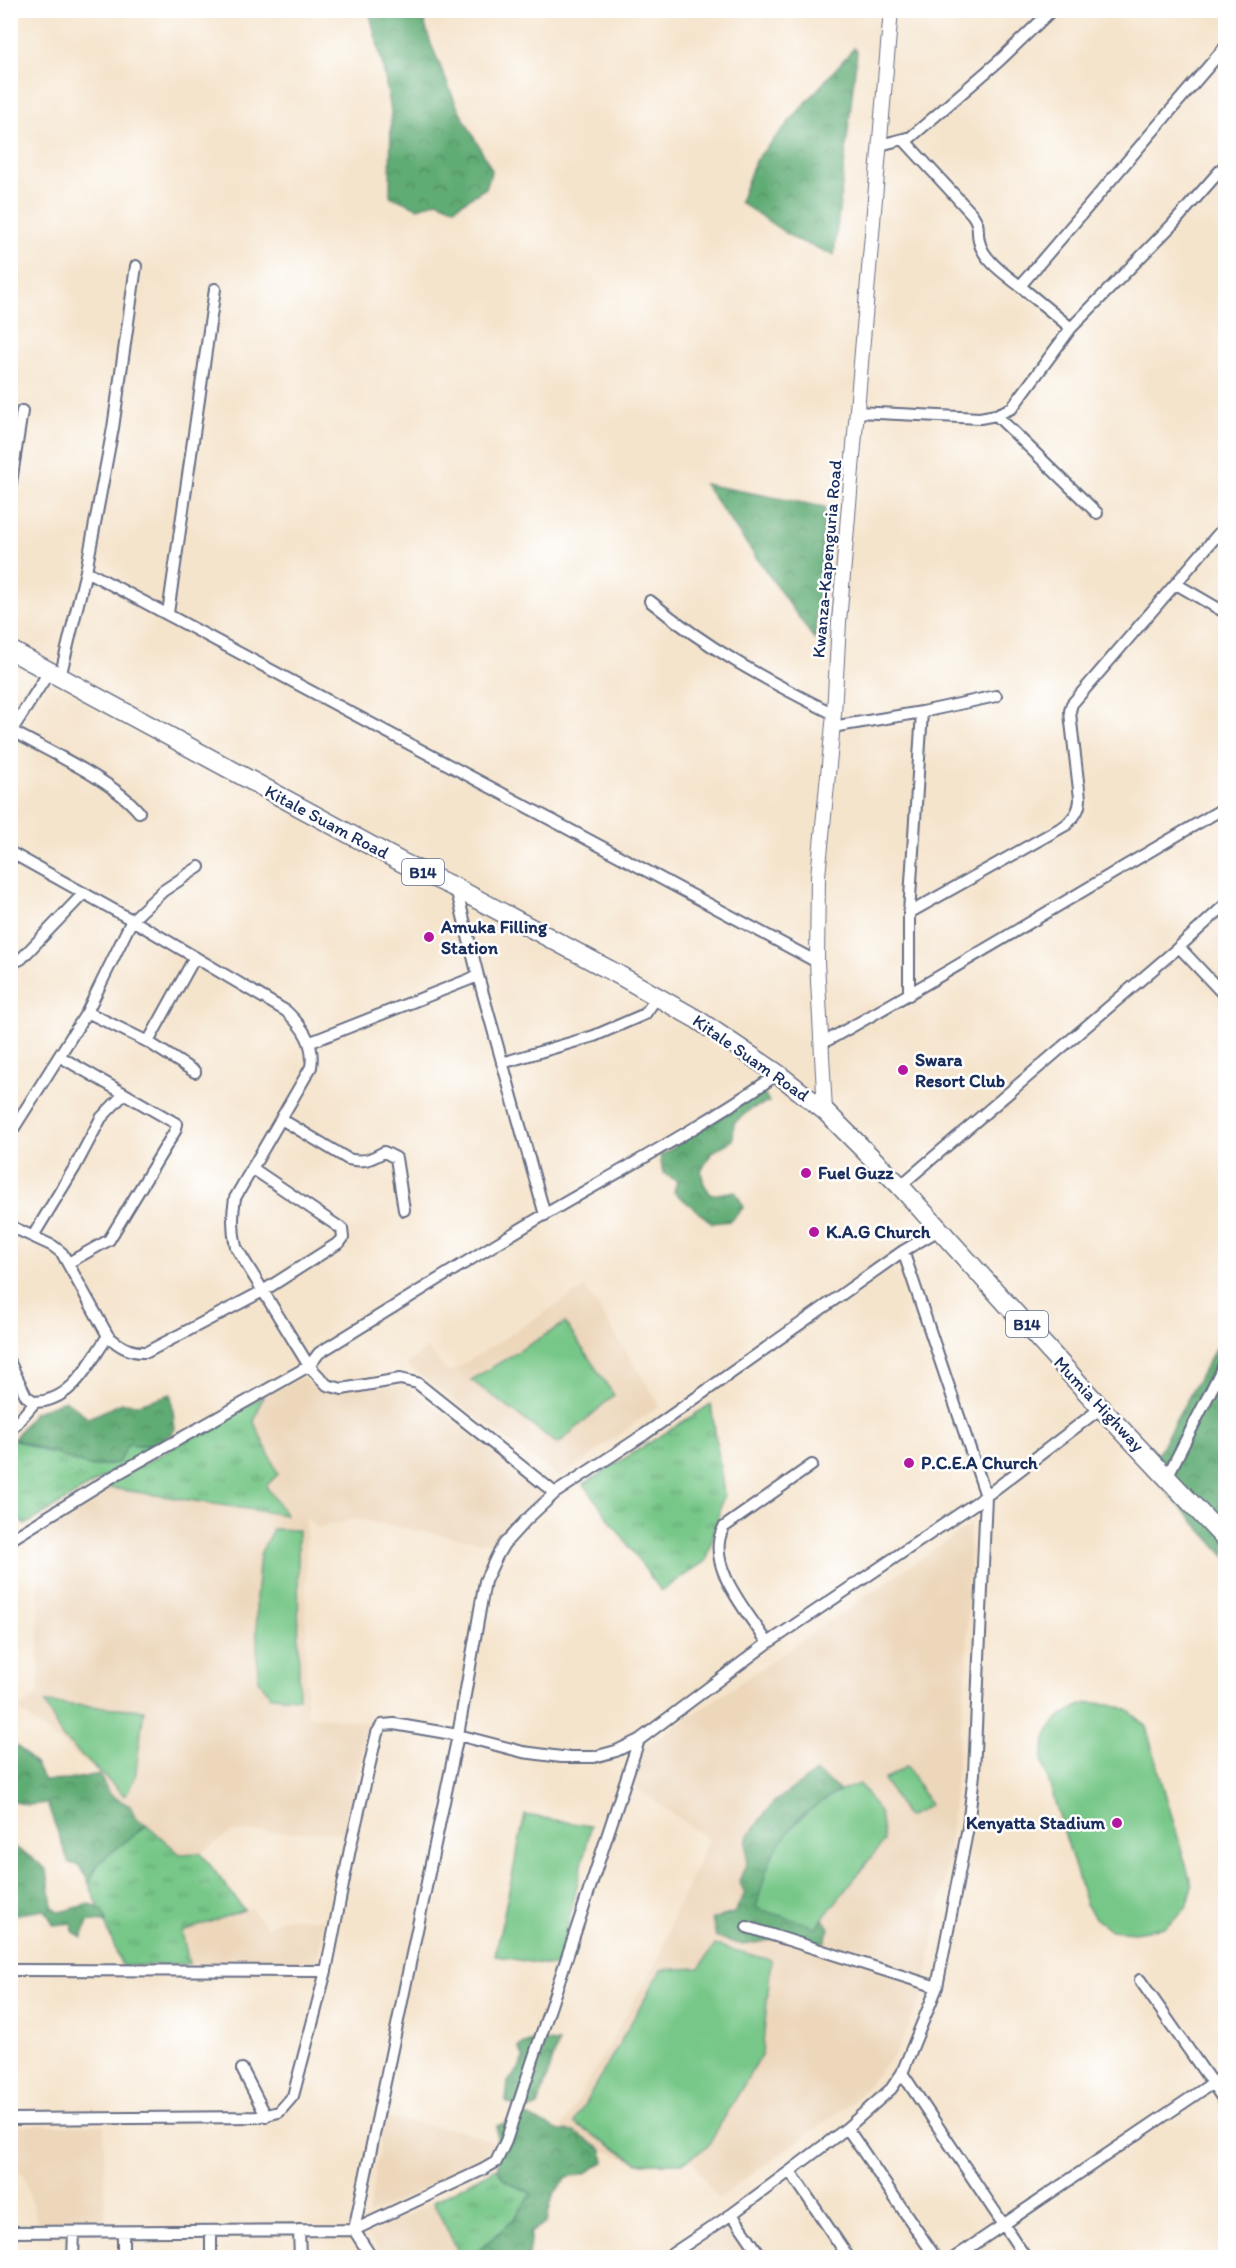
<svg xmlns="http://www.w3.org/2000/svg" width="1236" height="2268" font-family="Itim,sans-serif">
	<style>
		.built { fill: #edd7bb }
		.grass { fill: url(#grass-tufts); stroke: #497b73; stroke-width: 1.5 }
		.forest { fill: url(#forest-crowns); stroke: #3e6e69; stroke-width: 1.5 }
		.park { fill: #77c788; stroke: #497b73; stroke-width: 1.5 }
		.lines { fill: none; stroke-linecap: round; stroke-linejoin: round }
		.minor-casing { stroke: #676e84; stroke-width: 14 }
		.tertiary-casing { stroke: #676e84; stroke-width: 16 }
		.trunk-casing { stroke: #676e84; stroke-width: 21 }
		.minor { stroke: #fff; stroke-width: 10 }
		.tertiary { stroke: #fff; stroke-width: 14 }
		.trunk { stroke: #fff; stroke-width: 18 }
		.poi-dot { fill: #b5179e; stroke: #fff; stroke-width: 2 }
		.labels { text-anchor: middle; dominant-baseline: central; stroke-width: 5; stroke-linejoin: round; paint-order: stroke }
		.shield { fill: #fff; stroke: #5f6d8e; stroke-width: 1.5 }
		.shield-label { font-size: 16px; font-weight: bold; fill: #1b2f5e }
		.street-label { font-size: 18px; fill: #1b2f5e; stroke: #fff }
		.poi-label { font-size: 18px; font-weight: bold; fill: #1b2f5e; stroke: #fff; text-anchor: start }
	</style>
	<defs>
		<pattern id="grass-tufts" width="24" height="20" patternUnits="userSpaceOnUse" patternTransform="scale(1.5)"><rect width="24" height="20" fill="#77c788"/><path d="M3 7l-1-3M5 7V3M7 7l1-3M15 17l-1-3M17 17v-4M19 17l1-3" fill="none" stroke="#61a272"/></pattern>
		<pattern id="forest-crowns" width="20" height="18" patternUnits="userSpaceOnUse" patternTransform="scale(1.5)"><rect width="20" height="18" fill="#61ac74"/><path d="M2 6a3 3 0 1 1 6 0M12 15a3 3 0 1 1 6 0" fill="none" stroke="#4f8c62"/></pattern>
	</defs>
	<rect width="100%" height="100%" fill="#fff"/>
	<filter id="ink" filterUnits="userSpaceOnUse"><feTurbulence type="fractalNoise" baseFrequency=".0167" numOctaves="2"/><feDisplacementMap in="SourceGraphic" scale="12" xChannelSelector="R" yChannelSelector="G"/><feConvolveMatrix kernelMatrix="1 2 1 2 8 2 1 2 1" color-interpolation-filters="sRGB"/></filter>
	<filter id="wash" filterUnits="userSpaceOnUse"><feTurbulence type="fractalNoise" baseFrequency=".008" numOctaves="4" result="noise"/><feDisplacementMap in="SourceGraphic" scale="24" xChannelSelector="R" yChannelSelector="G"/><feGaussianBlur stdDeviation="1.35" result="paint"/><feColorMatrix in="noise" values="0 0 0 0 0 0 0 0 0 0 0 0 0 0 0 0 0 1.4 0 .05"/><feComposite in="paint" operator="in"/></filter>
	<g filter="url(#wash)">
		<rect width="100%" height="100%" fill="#f5e4cc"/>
		<path class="built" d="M 585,1287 L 660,1405 L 560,1478 L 406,1365 L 427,1348 L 449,1373 Z
			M 302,1377 L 318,1389 L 406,1385 L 546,1492 L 492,1544 L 355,1519 L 318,1528 L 306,1519 L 306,1715 L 369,1723 L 345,1832 L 232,1832 L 201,1853 L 180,1855 L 147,1825 L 136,1818 L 130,1806 L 109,1794 L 99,1774 L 18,1709 L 39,1694 L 39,1530 L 104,1487 L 285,1515 L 266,1486 L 278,1474 L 254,1422 L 263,1396 Z
			M 970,1525 L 967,1667 L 947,1867 L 924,1990 L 899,2049 L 855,2100 L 718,2199 L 690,2158 L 682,2163 L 638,2163 L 602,2150 L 575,2132 L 560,2131 L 660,1956 L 673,1916 L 709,1840 L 634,1786 L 641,1750 Z
			M 250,1908 L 267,1927 L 283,1918 L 325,1919 L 317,1963 L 189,1964 L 182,1932 Z
			M 384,2118 L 459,2130 L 497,2143 L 491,2159 L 368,2215 Z
			M 11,2125 L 104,2125 L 105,2226 L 38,2224 L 23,2174 L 11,2174 Z
			M 433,2202 L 461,2257 L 383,2257 L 368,2234 Z
			M 726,2227 L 749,2257 L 682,2257 Z"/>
		<path class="grass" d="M 263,1396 L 254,1422 L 278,1474 L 266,1486 L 286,1515 L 104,1487 Z
			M 711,1404 L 724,1494 L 707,1560 L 661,1591 L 584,1484 Z
			M 14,1439 L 48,1453 L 128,1444 L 153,1447 L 25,1525 L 11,1513 L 10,1442 Z
			M 147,1825 L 180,1854 L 201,1853 L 244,1910 L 182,1932 L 189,1964 L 122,1966 L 89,1883 L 98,1864 L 113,1851 Z
			M 498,2167 C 499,2183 520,2187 532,2194 L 514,2219 L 493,2239 L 470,2257 L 461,2257 L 433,2202 Z"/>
		<path class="forest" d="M 369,11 L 421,11 L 431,44 L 456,104 L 492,170 L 486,188 L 454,208 L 437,201 L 418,208 L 390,196 L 391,111 L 382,62 Z
			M 854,48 L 857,52 L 834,255 L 795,239 L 740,202 L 755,161 Z
			M 704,484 L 825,507 L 815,640 Z
			M 763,1090 L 769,1102 L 751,1109 L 734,1123 L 733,1140 L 712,1152 L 701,1171 L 704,1184 L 711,1195 L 735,1191 L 744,1207 L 731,1221 L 712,1223 L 674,1192 L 677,1181 L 663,1173 L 660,1156 Z
			M 1225,1331 L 1225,1556 L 1148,1471 Z
			M 171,1394 L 175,1429 C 161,1447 149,1446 128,1444 L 118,1463 L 92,1467 L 14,1439 L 33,1413 L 65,1400 L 89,1418 L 122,1403 L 139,1404 Z
			M 11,1740 L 36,1765 L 44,1781 L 68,1780 L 99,1774 L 109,1794 L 130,1806 L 136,1818 L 147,1825 L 113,1851 L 98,1864 L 89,1883 L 80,1866 L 69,1863 L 47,1803 L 28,1805 L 11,1801 Z
			M 816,1772 L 839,1790 L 799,1818 L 772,1856 L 816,1927 L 823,1919 L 829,1928 L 824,1943 L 777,1939 L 743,1945 L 716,1937 L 712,1919 L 734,1913 L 745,1893 L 739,1881 L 747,1862 L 747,1838 L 760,1820 L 774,1802 Z
			M 11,1845 L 34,1859 L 47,1870 L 52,1906 L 60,1912 L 89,1904 L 103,1910 L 106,1922 L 88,1921 L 82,1938 L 73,1931 L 72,1923 L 54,1925 L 45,1910 L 11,1915 Z
			M 532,2041 L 558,2043 L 538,2106 L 526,2111 L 506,2102 L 508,2082 L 518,2070 L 524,2059 L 518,2047 Z
			M 524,2115 L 560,2131 L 575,2132 L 602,2150 L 604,2162 L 586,2173 L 567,2177 L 553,2195 L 546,2223 L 531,2232 L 528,2257 L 470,2258 L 514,2219 L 532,2194 C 525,2189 518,2187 510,2184 C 492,2175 497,2143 497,2126 Z"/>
		<path class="park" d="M 565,1323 L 614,1395 L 558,1444 L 471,1380 Z
			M 273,1529 L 298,1530 L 299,1698 L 271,1696 L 258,1680 L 256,1598 L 260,1554 Z
			M 45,1703 L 144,1710 L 135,1778 L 125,1796 L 62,1737 Z
			M 1087,1703 C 1116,1703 1127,1705 1146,1727 L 1192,1886 L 1186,1908 L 1165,1927 L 1134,1932 L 1111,1930 L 1095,1918 L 1086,1904 L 1042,1759 C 1046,1726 1056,1715 1087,1703 Z
			M 907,1766 L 930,1805 L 907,1817 L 884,1780 Z
			M 860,1784 L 880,1813 L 884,1841 L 816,1927 L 756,1908 C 761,1891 765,1871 773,1855 C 792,1821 822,1795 860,1784 Z
			M 525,1815 L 591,1826 L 558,1967 L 495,1956 Z
			M 715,1945 L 771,1960 L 762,2054 L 707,2147 L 682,2163 L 638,2163 L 574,2123 L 661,1970 L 699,1968 Z"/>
	</g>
	<g filter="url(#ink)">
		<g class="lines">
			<defs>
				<path id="minor" d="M 904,140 L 972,214 C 981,227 976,227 979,241 C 983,260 1006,275 1020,286
					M 880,145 L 911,137 L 999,61 L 1052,10
					M 1071,328 L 1020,286 L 1226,46
					M 857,412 L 980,418 L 996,415 L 1012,408 L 1071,328 L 1172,225 L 1226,164
					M 996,415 L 1097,513
					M 10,489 L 22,411
					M 86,571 L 817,962
					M 1176,584 L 1226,613
					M 650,601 C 708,649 766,680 834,714
					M 168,613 L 215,289
					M 60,677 L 86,571 L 113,428 L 136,266
					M 832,727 L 922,712 L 996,696
					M 12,731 C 48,751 114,781 139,812
					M 10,733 L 49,672
					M 10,852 L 132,920 L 286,1011 C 303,1027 315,1044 311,1067 L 235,1198 C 232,1215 232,1230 236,1247 L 309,1366 L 327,1385 L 342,1389 L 400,1379 L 417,1383 L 555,1493
					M 456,888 L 478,976 L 545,1215
					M 909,913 L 1066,825 C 1075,816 1080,810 1080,798 L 1071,722 L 1070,711 L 1072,704 L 1226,525
					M 1179,947 L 1226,997
					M 10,964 L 21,959 L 84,893
					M 909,995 L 909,913 L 922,712
					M 87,1012 L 148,1042 L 195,1072
					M 148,1042 L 195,957
					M 311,1042 L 478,976
					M 821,1044 C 958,968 1090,885 1226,807
					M 59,1056 L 177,1124 L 175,1131 L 109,1240 L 68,1263
					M 502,1063 L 594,1036 L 645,1014 L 657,997
					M 281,1119 L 348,1159 C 364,1163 371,1159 384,1152 L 396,1158 L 404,1210
					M 10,1134 L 87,1012 L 132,920 L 163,891 L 199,867
					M 900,1186 L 1179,947 L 1226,904
					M 10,1226 L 53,1246 L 62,1253 L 108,1336 C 120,1347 131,1353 147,1352 L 263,1291 L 340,1242 L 343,1238 L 342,1229 L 252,1168
					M 33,1236 L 75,1167 L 101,1118 L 124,1094
					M 10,1363 L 26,1396 L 35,1402 C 73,1401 89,1363 108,1336
					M 10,1431 L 35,1402
					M 1167,1477 L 1226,1361
					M 10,1540 L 112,1477 L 309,1366 L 319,1353 C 394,1307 468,1260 544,1215 C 623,1169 703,1126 778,1074
					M 768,1643 C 748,1613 703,1563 724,1527 L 812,1465
					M 747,1927 L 937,1987
					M 10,1970 L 326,1971 L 350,1849 L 377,1733 L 382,1725 L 394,1724 L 458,1735 L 523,1752 L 561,1757 L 594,1757 L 616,1751 L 639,1740 L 768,1643 L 986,1496 L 1101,1408
					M 1140,1980 L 1226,2103
					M 242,2069 L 266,2116
					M 902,2073 L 1026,2258
					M 10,2119 L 258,2117 L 279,2112 L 293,2096 L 326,1971
					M 847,2128 L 936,2258
					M 790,2171 L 849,2258
					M 732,2214 L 762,2258
					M 299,2230 L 300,2258
					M 10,2232 L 354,2230 L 482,2170 L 496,2162 L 506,2141 L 639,1740
					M 73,2258 L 74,2232
					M 123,2258 L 123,2232
					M 211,2258 L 211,2231
					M 372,2258 L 354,2230 L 458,1735 L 485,1581 L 497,1556 L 504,1544 L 526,1520 L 555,1493 L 645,1434 L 903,1251 L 939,1230
					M 666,2258 L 732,2214 L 790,2171 L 847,2128 L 891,2089 L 902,2073 L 937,1987 L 968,1827 L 974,1774 L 986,1496 L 903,1251
					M 954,2258 L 1226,2074"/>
				<path id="tertiary" d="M 825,1111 L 817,962 L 818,876 L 834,714 L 839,622 L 891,10"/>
				<path id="trunk" d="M 10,650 L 403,863 L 456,888 L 619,975 L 698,1020 L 778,1074 L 825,1111 L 900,1186 L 1101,1408 L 1226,1540"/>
			</defs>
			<use href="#minor" class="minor-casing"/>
			<use href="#tertiary" class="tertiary-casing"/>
			<use href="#trunk" class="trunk-casing"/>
			<use href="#minor" class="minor"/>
			<use href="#tertiary" class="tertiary"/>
			<use href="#trunk" class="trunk"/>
		</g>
	</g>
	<g class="poi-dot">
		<circle cx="429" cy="937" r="6"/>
		<circle cx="903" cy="1070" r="6"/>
		<circle cx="806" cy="1173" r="6"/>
		<circle cx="814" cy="1232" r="6"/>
		<circle cx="909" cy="1463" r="6"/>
		<circle cx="1117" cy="1823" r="6"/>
	</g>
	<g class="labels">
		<g class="shield">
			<rect x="402" y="859" width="42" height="26" rx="4.5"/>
			<rect x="1006" y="1311" width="42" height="26" rx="4.5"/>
		</g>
		<g class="shield-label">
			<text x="423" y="872">B14</text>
			<text x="1027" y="1324">B14</text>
		</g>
		<g class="street-label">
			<text transform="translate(827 559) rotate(-85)">Kwanza-Kapenguria Road</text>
			<text transform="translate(327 822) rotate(28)">Kitale Suam Road</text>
			<text transform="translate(751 1058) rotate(35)">Kitale Suam Road</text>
			<text transform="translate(1099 1404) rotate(47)">Mumia Highway</text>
		</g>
		<g class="poi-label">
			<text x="441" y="927">Amuka Filling<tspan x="441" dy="21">Station</tspan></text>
			<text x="915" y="1060">Swara<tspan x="915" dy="21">Resort Club</tspan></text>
			<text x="818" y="1173">Fuel Guzz</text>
			<text x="826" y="1232">K.A.G Church</text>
			<text x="921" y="1463">P.C.E.A Church</text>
			<text x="1105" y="1823" text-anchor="end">Kenyatta Stadium</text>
		</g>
	</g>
	<rect width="1236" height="2268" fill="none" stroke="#fff" stroke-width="36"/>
</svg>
